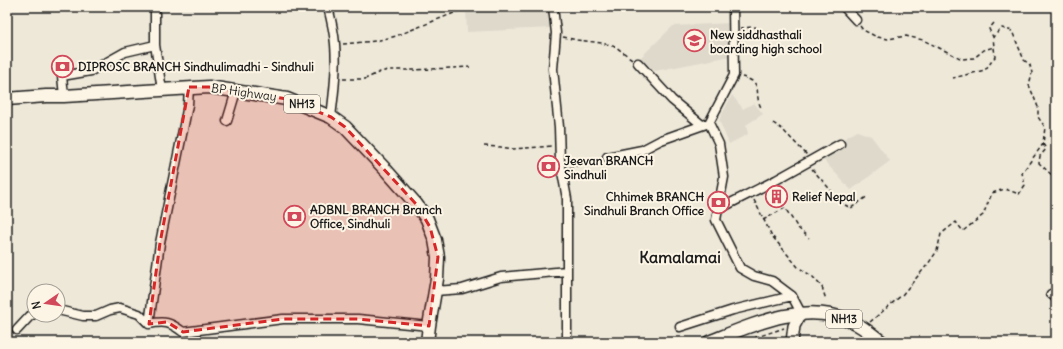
<svg xmlns="http://www.w3.org/2000/svg" width="1063" height="349" font-family="Delius,sans-serif">
	<style>
		.built { fill: #ded9cb }
		.lines { fill: none; stroke-linecap: round; stroke-linejoin: round }
		.minor-casing { stroke: #1c1c1c; stroke-width: 11 }
		.major-casing { stroke: #1c1c1c; stroke-width: 14 }
		.highway-casing { stroke: #1c1c1c; stroke-width: 15 }
		.path { stroke: #1c1c1c; stroke-width: 1.5; stroke-dasharray: 4 3; stroke-linecap: butt }
		.minor { stroke: #fcf5e5; stroke-width: 8 }
		.major { stroke: #fcf5e5; stroke-width: 11 }
		.highway { stroke: #fcf5e5; stroke-width: 12 }
		.marked { fill: #d62828; fill-opacity: 0.2; stroke: #d62828; stroke-width: 3; stroke-dasharray: 8 5; stroke-linejoin: round }
		.labels { text-anchor: middle; dominant-baseline: central; stroke-width: 4; stroke-linejoin: round; paint-order: stroke }
		.shield { fill: #fcf5e5; stroke: #5f5d58; stroke-width: 1 }
		.shield-label { font-size: 11px; font-weight: bold; fill: #1c1c1c }
		.poi-label { font-size: 12px; font-weight: bold; fill: #1c1c1c; stroke: #fcf5e5; text-anchor: start }
		.street-label { font-size: 12px; fill: #1c1c1c; stroke: #fcf5e5 }
		.district-label { font-size: 16px; font-weight: bold; fill: #1c1c1c; stroke: #fcf5e5 }
	</style>
	<rect width="100%" height="100%" fill="#eee8d9"/>
	<filter id="ink" filterUnits="userSpaceOnUse"><feTurbulence type="fractalNoise" baseFrequency=".025" numOctaves="2"/><feDisplacementMap in="SourceGraphic" scale="8" xChannelSelector="R" yChannelSelector="G"/><feConvolveMatrix kernelMatrix="1 2 1 2 8 2 1 2 1" color-interpolation-filters="sRGB"/></filter>
	<g filter="url(#ink)">
		<path class="built" d="M 474,7 L 550,7 L 552,28 L 467,32 L 466,10 Z
			M 730,23 L 731,56 L 655,71 L 640,58 L 673,26 Z
			M 732,95 L 743,109 L 754,103 L 763,114 L 746,125 L 748,134 L 729,144 L 719,120 Z
			M 857,131 L 871,136 L 890,161 L 851,190 L 818,154 Z"/>
		<g class="lines">
			<defs>
				<path id="minor" d="M 155,7 L 155,45 L 162,90
					M 328,7 C 331,19 334,31 335,44 C 337,68 334,93 331,117
					M 553,7 L 556,33 L 553,69 L 559,127 L 560,161 L 567,199 L 567,342
					M 733,7 L 734,75 L 709,123 L 719,144 L 724,177 L 716,220 L 740,268 L 754,276 L 772,281 L 792,296 L 801,313
					M 844,7 L 856,20
					M 638,63 L 672,100 L 702,125
					M 64,96 L 62,76 L 91,71 L 125,52 L 155,45
					M 227,121 L 236,91
					M 607,157 L 642,150 L 661,140 L 709,123
					M 719,209 L 776,180 L 840,144
					M 435,291 L 462,289 L 501,277 L 567,271
					M 1051,294 L 1056,298
					M 58,310 L 83,316 L 96,316 L 110,310 L 120,308 L 139,314 L 149,324
					M 149,324 C 165,321 170,322 183,332 L 283,319 L 358,319 L 429,326
					M 149,324 L 160,243 L 188,105 L 189,87
					M 680,327 L 733,310 L 792,296
					M 17,330 L 30,316 L 34,314"/>
				<path id="major" d="M 792,342 L 794,326 L 801,313"/>
				<path id="highway" d="M 7,99 L 46,96 L 64,96 L 209,87 L 287,99 L 331,117 L 345,127 L 385,169 L 416,204 L 427,219 L 430,227 L 435,240 L 438,257 L 437,279 L 429,326 L 427,342
					M 709,342 C 754,324 803,301 851,321 C 862,326 873,335 882,342"/>
			</defs>
			<use href="#minor" class="minor-casing"/>
			<use href="#major" class="major-casing"/>
			<use href="#highway" class="highway-casing"/>
			<path class="path" d="M 994,23 L 989,29 L 993,37 L 994,47
				M 860,26 L 863,30 L 877,37 L 888,39 L 906,36 L 923,40 L 962,59 L 974,58 L 984,50 L 994,47 L 995,57 L 985,70 L 953,78
				M 740,28 L 756,27
				M 563,37 L 577,40 L 602,43 L 616,47 L 632,59
				M 343,44 L 376,41 L 396,36 L 469,7
				M 742,77 C 766,83 752,94 762,109
				M 343,79 L 365,79 L 380,72 L 388,70 L 413,70 L 470,67
				M 773,123 L 782,129 L 807,155
				M 1043,144 L 1046,149 L 1040,156 L 1039,163 L 1056,179
				M 484,146 L 501,147 L 513,149 L 552,146
				M 569,168 L 600,159
				M 812,169 L 843,204 L 851,208 L 868,196
				M 754,200 L 772,236 L 798,267 L 813,277 L 822,287 L 826,300
				M 763,220 L 785,208 L 798,228 L 809,238
				M 870,322 L 902,295 L 928,264 L 937,251 L 941,234 L 956,222 L 963,231 L 983,215 L 992,193 L 1005,189 L 1019,194 L 1025,185 L 1022,173 L 1043,144 L 1045,127 L 1038,117 L 1038,107 L 1029,85 L 1032,73 L 1030,65 L 1024,60 L 1012,31 L 1002,28 L 993,37
				M 742,342 L 784,328"/>
			<use href="#minor" class="minor"/>
			<use href="#major" class="major"/>
			<use href="#highway" class="highway"/>
		</g>
	</g>
	<path class="marked" d="M 189,87 L 209,87 L 287,99 L 331,117 L 345,127 L 416,204 L 430,227 L 438,257 L 429,326 L 358,319 L 283,319 L 183,332 L 167,322 L 149,324 L 160,243 Z"/>
	<defs>
		<symbol id="school-ring" viewBox="-11 -11 22 22"><circle r="9.5" fill="#fcf5e5" stroke="#d1495b" stroke-width="1.5"/><path d="M0-5L7-2L0 1L-7-2ZM-4 1L0 2.5L4 1V4Q0 6-4 4Z" fill="#d1495b"/></symbol>
		<symbol id="bank-ring" viewBox="-11 -11 22 22"><circle r="9.5" fill="#fcf5e5" stroke="#d1495b" stroke-width="1.5"/><path d="M-6-4H6V4H-6ZM0-2.3a2.3 2.3 0 1 0 0 4.6a2.3 2.3 0 1 0 0-4.6Z" fill="#d1495b"/></symbol>
		<symbol id="building-ring" viewBox="-11 -11 22 22"><circle r="9.5" fill="#fcf5e5" stroke="#d1495b" stroke-width="1.5"/><path d="M-4-6H4V6H1V3H-1V6H-4ZM-2.5-4.3h1.7v1.8h-1.7ZM.8-4.3h1.7v1.8H.8ZM-2.5-1h1.7V.8h-1.7ZM.8-1h1.7V.8H.8Z" fill="#d1495b"/></symbol>
	</defs>
	<g fill-rule="evenodd">
		<use href="#school-ring" x="682" y="28" width="25" height="25"/>
		<use href="#bank-ring" x="50" y="54" width="25" height="25"/>
		<use href="#bank-ring" x="536" y="154" width="25" height="25"/>
		<use href="#building-ring" x="764" y="184" width="25" height="25"/>
		<use href="#bank-ring" x="706" y="190" width="25" height="25"/>
		<use href="#bank-ring" x="282" y="204" width="25" height="25"/>
	</g>
	<g class="labels">
		<g class="shield">
			<rect x="284" y="95" width="36" height="18" rx="3"/>
			<rect x="826" y="310" width="36" height="18" rx="3"/>
		</g>
		<g class="shield-label">
			<text x="302" y="104">NH13</text>
			<text x="844" y="319">NH13</text>
		</g>
		<g class="poi-label">
			<text x="710" y="34">New siddhasthali<tspan x="710" dy="14">boarding high school</tspan></text>
			<text x="78" y="66">DIPROSC BRANCH Sindhulimadhi - Sindhuli</text>
			<text x="564" y="160">Jeevan BRANCH<tspan x="564" dy="14">Sindhuli</tspan></text>
			<text x="704" y="196" text-anchor="end">Chhimek BRANCH<tspan x="704" dy="14">Sindhuli Branch Office</tspan></text>
			<text x="792" y="196">Relief Nepal</text>
			<text x="310" y="209">ADBNL BRANCH Branch<tspan x="310" dy="14">Office, Sindhuli</tspan></text>
		</g>
		<g class="street-label">
			<text transform="translate(244 92) rotate(8)">BP Highway</text>
		</g>
		<g class="district-label">
			<text x="680" y="257">Kamalamai</text>
		</g>
	</g>
	<rect width="1063" height="349" fill="none" stroke="#fcf5e5" stroke-width="24"/>
	<rect x="12" y="12" width="1039" height="325" fill="none" stroke="#1c1c1c" stroke-width="1.5" filter="url(#ink)"/>
	<g transform="translate(46 303) rotate(257)"><circle r="19" fill="#fcf5e5" stroke="#a29e95"/>
	<path d="M0-3L7 15L0 10L-7 15Z" fill="#d1495b"/>
	<text y="-6" font-size="11" font-weight="bold" text-anchor="middle" fill="#1c1c1c">N</text>
	</g>
</svg>
